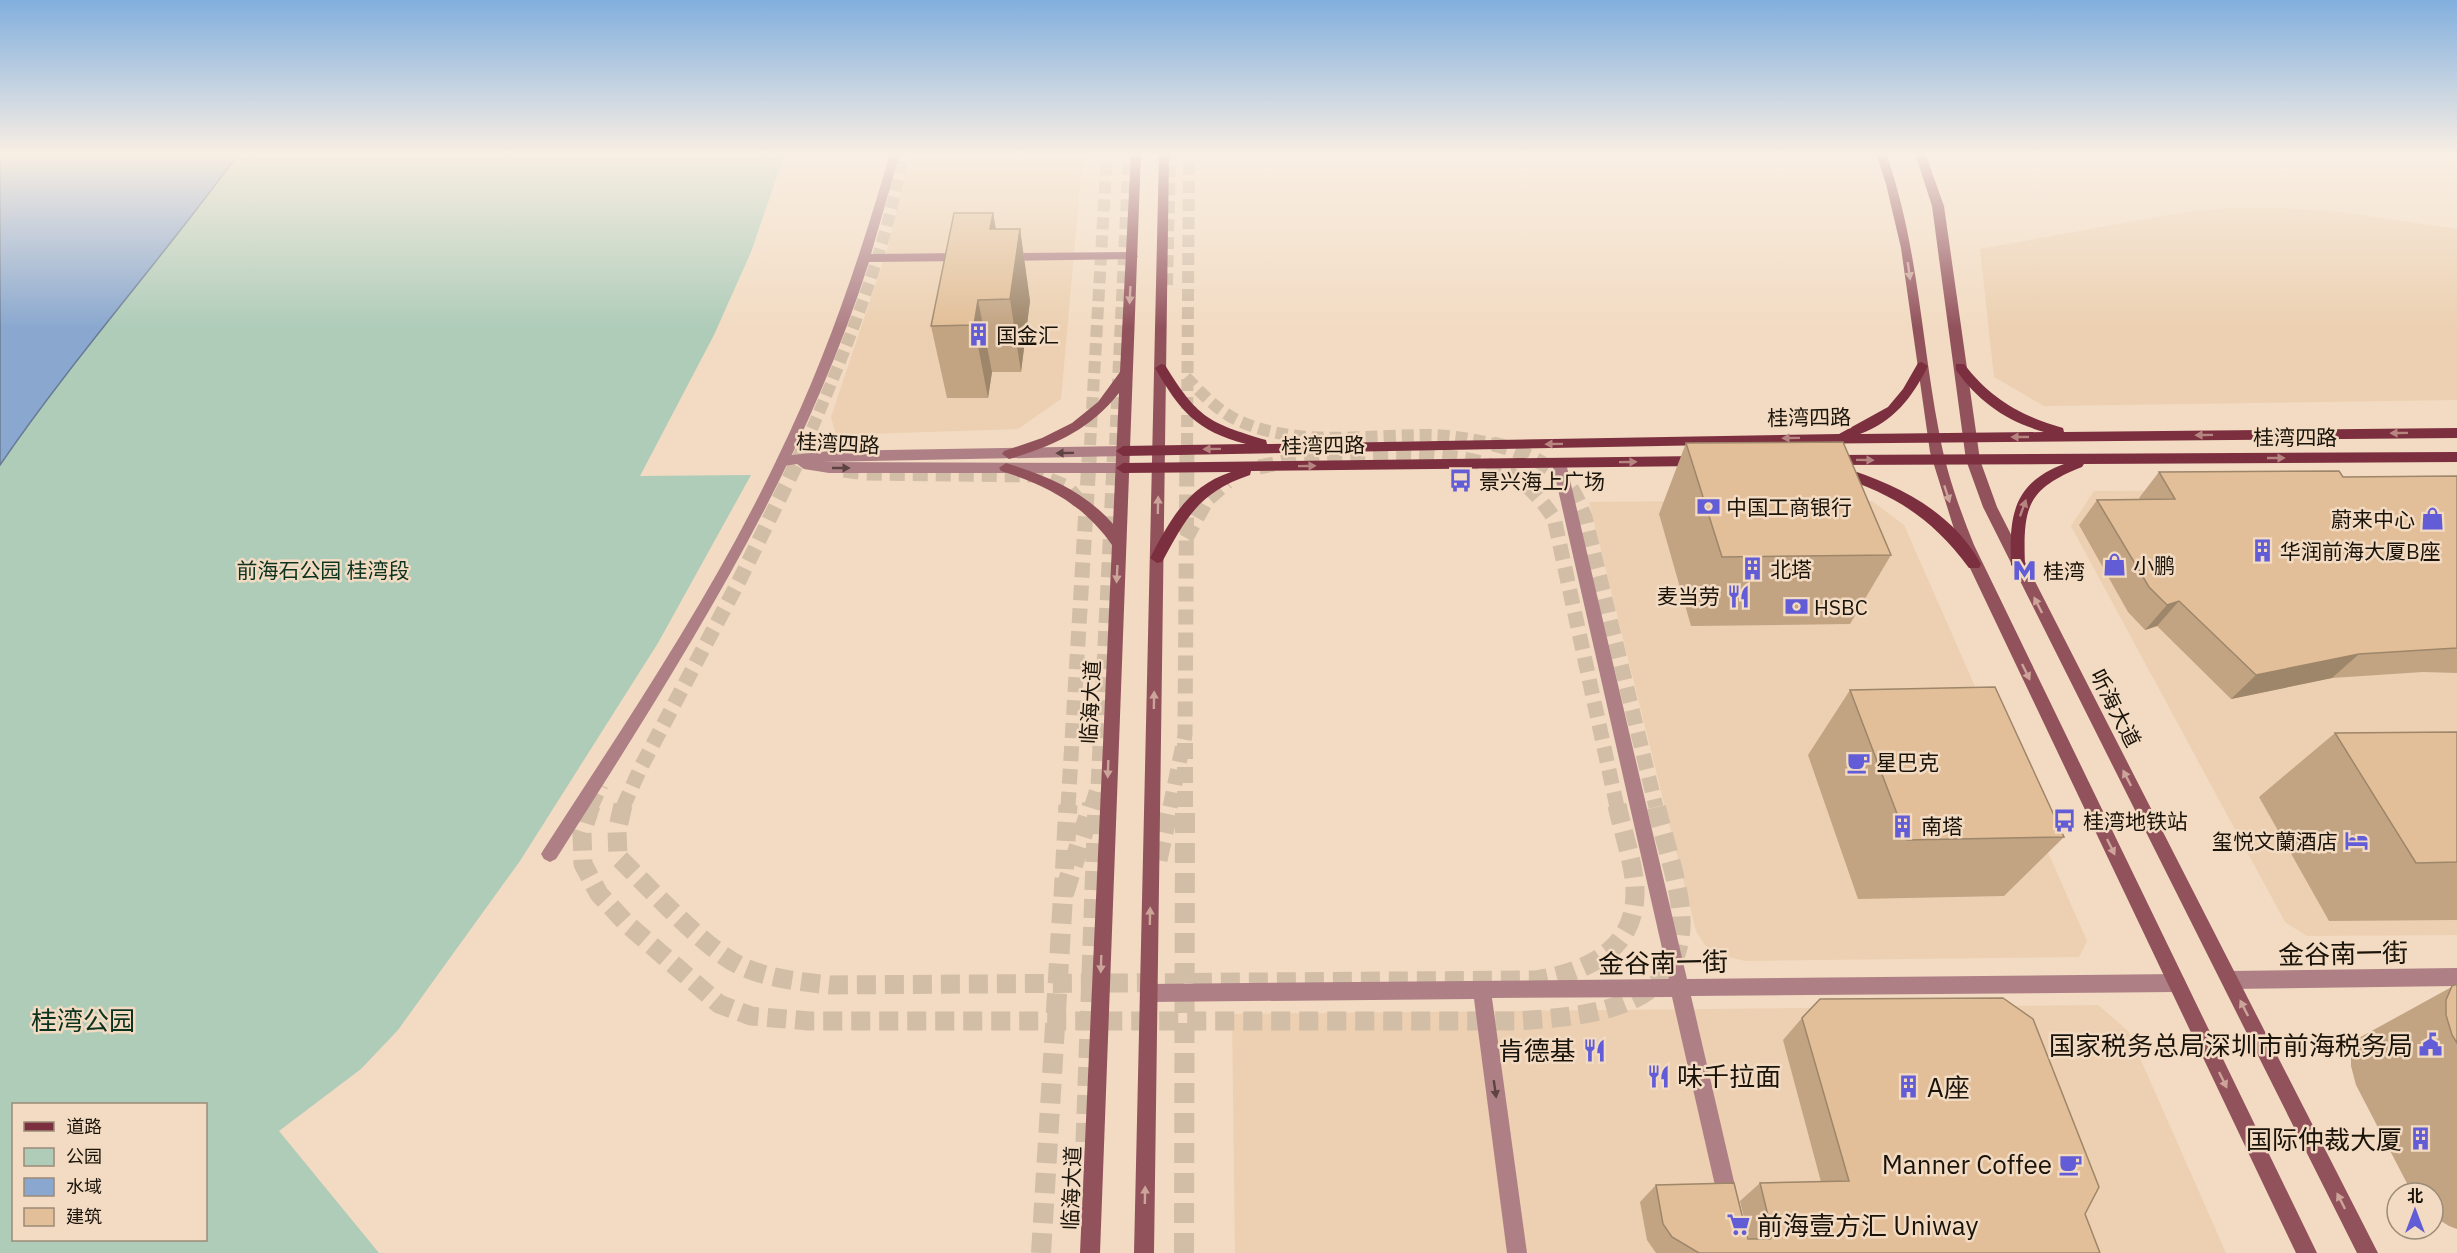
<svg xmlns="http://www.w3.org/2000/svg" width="2457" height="1253" font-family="'IBM Plex Sans','Noto Sans SC',sans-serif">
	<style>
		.built { fill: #ecd0b1 }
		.green { fill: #afccb9; fill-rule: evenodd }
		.water { fill: #8aa8cf; stroke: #687b94; stroke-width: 1.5 }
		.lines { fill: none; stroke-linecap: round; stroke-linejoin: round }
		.primary-tunnel-far2 { stroke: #d2bda6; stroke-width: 12; stroke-dasharray: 12 6; stroke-linecap: butt }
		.primary-tunnel-far1 { stroke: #d2bda6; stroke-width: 15; stroke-dasharray: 15 8; stroke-linecap: butt }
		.primary-tunnel { stroke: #d2bda6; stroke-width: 19; stroke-dasharray: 19 9; stroke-linecap: butt }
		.trunk-tunnel-far1 { stroke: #d2bda6; stroke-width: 16; stroke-dasharray: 16 8; stroke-linecap: butt }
		.trunk-tunnel { stroke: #d2bda6; stroke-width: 20; stroke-dasharray: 20 10; stroke-linecap: butt }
		.minor { fill: #ae8086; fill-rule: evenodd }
		.tertiary { fill: #ae8086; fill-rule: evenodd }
		.secondary { fill: #92525c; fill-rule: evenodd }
		.primary { fill: #7c2f3f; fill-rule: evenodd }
		.wall { fill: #c2a483 }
		.shaded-wall { fill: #9e866a }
		.building { fill: #e2bf98; stroke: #9e866a; stroke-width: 1.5 }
		.oneway { fill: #cca499 }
		.oneway2 { fill: #b78580 }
		.oneway3 { fill: #5d4442 }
		.labels { text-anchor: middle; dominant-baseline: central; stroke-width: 5; stroke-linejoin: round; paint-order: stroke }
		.poi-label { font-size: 21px; fill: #1a130a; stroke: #f2dbc2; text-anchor: start }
		.street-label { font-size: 21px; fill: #1a130a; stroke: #f2dbc2 }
		.park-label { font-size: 21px; fill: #0b331e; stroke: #f2dbc2 }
		.near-street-label { font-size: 26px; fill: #1a130a; stroke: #f2dbc2 }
		.near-park-label { font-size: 26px; fill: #0b331e; stroke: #f2dbc2 }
		.near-poi-label { font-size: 26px; fill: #1a130a; stroke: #f2dbc2; text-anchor: end }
	</style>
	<rect width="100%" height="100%" fill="#f2dbc2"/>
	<path class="built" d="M 910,153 L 1083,153 L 1061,399 L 1018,429 L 836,435 L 831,417 L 887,250 Z
		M 2229,208 L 2281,208 L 2341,212 L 2457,229 L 2457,400 L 2044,406 L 1994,377 L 1980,249 L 2185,212 Z
		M 2457,489 L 2457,935 L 2307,936 L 2285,922 L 2071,526 L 2094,491 Z
		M 1816,500 L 1872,501 L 1904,525 L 2087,941 L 2079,957 L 1745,961 L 1716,954 L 1705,945 L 1696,931 L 1589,502 Z
		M 2098,1005 L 2128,1031 L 2226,1253 L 1235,1253 L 1232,1014 Z"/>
	<path class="green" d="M 239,153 L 785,153 L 751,252 L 714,335 L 640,476 L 751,475 L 658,643 L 520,861 L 398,1030 L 361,1069 L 279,1131 L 379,1253 L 0,1253 L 0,465 C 73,357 162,258 239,153 ZM 14,1104 L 206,1104 L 206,1240 L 14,1240 Z"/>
	<path class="water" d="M 0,153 L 239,153 C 162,259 74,357 0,465 Z"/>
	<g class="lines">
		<path class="primary-tunnel-far2" d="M 1167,285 L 1170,153
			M 1186,377 C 1202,394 1218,411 1239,421 C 1296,447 1366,435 1427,435 C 1452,435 1475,440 1500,445
			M 805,445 C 845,352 886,254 903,153
			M 1090,445 L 1107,153
			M 1115,445 L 1129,153
			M 1187,445 L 1189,153"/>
		<path class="primary-tunnel-far1" d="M 1493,444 C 1521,450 1557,467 1573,491 C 1578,499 1581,508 1585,517 L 1656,807
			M 1259,467 C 1322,453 1445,444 1504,471 C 1526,481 1541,499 1554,518 L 1617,807
			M 844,470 L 865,473 L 1036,475 L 1067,487 L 1083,506
			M 1186,538 L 1207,500 L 1227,482
			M 591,807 L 601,785
			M 623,807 L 641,767 L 740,579 L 806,444
			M 1068,807 L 1090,444
			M 1097,807 L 1115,444
			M 1170,807 L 1185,735 L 1187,444"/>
		<path class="primary-tunnel" d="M 591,805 L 582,833 L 583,864 L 599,894 L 627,924 L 719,1004 L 751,1016 L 809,1021 L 1515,1021 C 1596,1016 1697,1008 1679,898 C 1674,867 1663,836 1656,805
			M 623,805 L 617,831 L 618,857 C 650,888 707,952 745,968 C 772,979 801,982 830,985 L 1536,980 C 1586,972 1636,950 1635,891 C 1635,867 1622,829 1617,805
			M 1158,860 L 1170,805
			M 1063,897 L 1068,805
			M 1085,1142 L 1097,805"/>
		<path class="trunk-tunnel-far1" d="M 1092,807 L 1098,788
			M 1185,807 L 1185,735"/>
		<path class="trunk-tunnel" d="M 1041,1253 L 1063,897 L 1092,805
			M 1184,1253 L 1185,805"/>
		<path class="minor" d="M 890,153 L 900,153 L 871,254 L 964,253 L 970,257 L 964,261 L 869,262 C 800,479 677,668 556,859 L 550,862 L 544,859 L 541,854 L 544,849 C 626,722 712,596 777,459 C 825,361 860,258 890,153 Z
			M 1132,252 L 1138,256 L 1136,259 L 1006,261 L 1000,257 L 1006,253 Z
			M 1559,458 L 1566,463 L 1687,979 L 2177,974 L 2183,977 L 2186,983 L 2183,989 L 2177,992 L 1691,996 L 1739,1203 L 1736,1210 L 1729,1213 L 1722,1210 L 1719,1203 L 1672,997 L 1492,998 L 1527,1253 L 1507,1253 L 1474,999 L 1149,1002 L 1143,999 L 1140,993 L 1143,987 L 1149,984 L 1669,979 L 1552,463 Z
			M 2457,968 L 2457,986 L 2230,989 L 2224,986 L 2221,980 L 2224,974 L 2230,971 Z"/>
		<path class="tertiary" d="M 1123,446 L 1130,451 L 1123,456 L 821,462 L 1123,463 L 1130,468 L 1123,473 L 829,473 L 804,469 L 797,464 L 783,466 L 776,461 L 783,456 L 830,451 Z"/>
		<path class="secondary" d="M 1131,153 L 1141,153 L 1100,1253 L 1080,1253 L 1112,545 C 1084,505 1047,485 1001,471 L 999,468 L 1006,463 C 1048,476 1084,491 1113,524 L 1119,393 C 1090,430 1053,446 1009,459 L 1002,454 L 1004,451 L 1042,438 L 1072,423 L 1098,402 L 1120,372 Z
			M 1159,153 L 1169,153 L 1154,1253 L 1134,1253 Z
			M 1876,153 L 1886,153 C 1918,244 1921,338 1939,432 C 1946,471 1959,508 1974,545 L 2317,1253 L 2296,1253 L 1959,545 L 1930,452 L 1901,248 L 1886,184 Z
			M 1915,153 L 1925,153 L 1944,206 L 1980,460 L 1997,507 L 2378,1253 L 2357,1253 L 1983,507 L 1966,460 L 1932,206 Z"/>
		<path class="primary" d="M 1922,362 L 1928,366 C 1912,398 1894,421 1860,434 L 2044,432 C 2006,421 1979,402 1956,370 L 1956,364 L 1964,364 C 1991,399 2021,416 2063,428 L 2064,432 L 2457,428 L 2457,438 L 1768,444 L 1123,456 L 1116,451 L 1123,446 L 1246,444 C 1196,431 1180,411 1155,368 L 1161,364 L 1165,365 C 1197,417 1208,423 1266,440 L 1267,444 L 1839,434 L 1888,407 L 1903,389 L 1918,363 Z
			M 2457,452 L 2457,462 L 2084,464 L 2082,467 C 2026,489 2023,508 2025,565 L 2018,570 L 2011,565 C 2009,516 2013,483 2064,464 L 1831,465 L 1824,460 L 1831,455 Z
			M 1699,456 L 1706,461 L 1699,466 L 1251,471 L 1250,475 C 1199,492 1186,518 1162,562 L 1157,563 L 1150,558 C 1170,520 1188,486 1231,472 L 1123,473 L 1116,468 L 1123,463 Z
			M 1841,467 C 1897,484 1952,511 1981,564 L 1979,568 L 1969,568 C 1931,517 1896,496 1836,475 L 1834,472 Z"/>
	</g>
	<path class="wall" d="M 993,213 L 996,229 L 1020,229 L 1030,301 L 1021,372 L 992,372 L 988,398 L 947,398 L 931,326 Z
		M 1686,443 L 1891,555 L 1850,624 L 1691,626 L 1659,514 Z
		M 2159,472 L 2343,477 L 2457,476 L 2457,673 L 2423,672 L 2332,678 L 2231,699 L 2157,626 L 2145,630 L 2128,612 L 2079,525 L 2097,500 L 2140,499 L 2139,498 Z
		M 1850,690 L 2064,837 L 2004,896 L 1858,899 L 1808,755 Z
		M 2457,732 L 2457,920 L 2329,921 L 2259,797 L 2335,733 Z
		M 2457,984 L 2457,1229 L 2449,1226 L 2433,1216 L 2433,1193 L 2412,1193 L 2356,1085 L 2351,1066 L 2351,1051 L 2357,1039 Z
		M 1802,1018 L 2085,1214 L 2100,1253 L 1656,1253 L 1647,1240 L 1640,1202 L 1656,1185 L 1749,1239 L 1740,1201 L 1760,1183 L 1821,1182 L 1783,1040 Z"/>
	<path class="shaded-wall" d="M 993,213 L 1005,285 L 1002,301 L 990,229 Z
		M 1020,229 L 1030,301 L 1021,372 L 1010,299 Z
		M 978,300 L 992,372 L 988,398 L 974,325 Z
		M 2179,601 L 2157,626 L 2145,630 L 2167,605 Z
		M 2359,654 L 2332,678 L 2231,699 L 2256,675 Z"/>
	<path class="building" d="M 954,213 L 993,213 L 990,229 L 1020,229 L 1010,299 L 978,300 L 974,325 L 931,326 Z
		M 1843,442 L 1891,555 L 1722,557 L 1686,443 Z
		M 2339,471 L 2343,477 L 2457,476 L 2457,648 L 2359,654 L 2256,675 L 2179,601 L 2167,605 L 2149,587 L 2097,500 L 2175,499 L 2159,472 Z
		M 1995,687 L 2064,837 L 1907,840 L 1850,690 Z
		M 2457,732 L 2457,862 L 2416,863 L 2335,733 Z
		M 2457,984 L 2457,1043 L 2452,1035 L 2446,1015 L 2446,1000 L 2452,986 Z
		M 2003,998 L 2033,1019 L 2099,1187 L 2085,1214 L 2100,1253 L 1699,1253 L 1672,1237 L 1663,1224 L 1656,1185 L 1734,1183 L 1748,1239 L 1770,1239 L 1773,1236 L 1760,1183 L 1849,1181 L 1802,1018 L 1820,999 Z"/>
	<defs><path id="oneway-solid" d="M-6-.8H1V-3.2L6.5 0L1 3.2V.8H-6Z" transform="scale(1.5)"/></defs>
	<g class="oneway">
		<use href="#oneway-solid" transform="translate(1909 271) rotate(82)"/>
		<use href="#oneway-solid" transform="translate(1130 295) rotate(93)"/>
		<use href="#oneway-solid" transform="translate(1947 494) rotate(72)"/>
		<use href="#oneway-solid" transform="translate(1158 505) rotate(-89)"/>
		<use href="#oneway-solid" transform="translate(1117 574) rotate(93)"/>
		<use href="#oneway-solid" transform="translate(2038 605) rotate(-117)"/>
		<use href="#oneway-solid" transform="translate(2026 672) rotate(64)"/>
		<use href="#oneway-solid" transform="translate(1154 700) rotate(-89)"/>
		<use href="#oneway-solid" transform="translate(1108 769) rotate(92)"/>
		<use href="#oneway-solid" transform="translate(2127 778) rotate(-117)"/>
		<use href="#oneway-solid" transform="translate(2111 847) rotate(64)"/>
		<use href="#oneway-solid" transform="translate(1150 916) rotate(-89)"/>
		<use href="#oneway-solid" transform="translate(1101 964) rotate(92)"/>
		<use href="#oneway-solid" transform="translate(2244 1008) rotate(-117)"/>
		<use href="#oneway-solid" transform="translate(2223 1080) rotate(64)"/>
		<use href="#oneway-solid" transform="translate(1145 1195) rotate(-89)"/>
		<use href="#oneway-solid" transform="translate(2341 1201) rotate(-117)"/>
	</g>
	<g class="oneway2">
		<use href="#oneway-solid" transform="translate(2399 433) rotate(179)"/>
		<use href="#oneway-solid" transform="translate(2204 435) rotate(179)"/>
		<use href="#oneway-solid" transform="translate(2020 437) rotate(180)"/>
		<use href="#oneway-solid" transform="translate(1791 438) rotate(179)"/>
		<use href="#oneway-solid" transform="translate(1554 444) rotate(179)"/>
		<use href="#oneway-solid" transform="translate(1212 449) rotate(179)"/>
		<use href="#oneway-solid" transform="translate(2276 458)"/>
		<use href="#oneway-solid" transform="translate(1865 460) rotate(1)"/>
		<use href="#oneway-solid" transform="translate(1628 462) rotate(-1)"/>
		<use href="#oneway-solid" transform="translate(1307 466) rotate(-1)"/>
		<use href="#oneway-solid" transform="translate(2023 508) rotate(-70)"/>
	</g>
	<g class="oneway3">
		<use href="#oneway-solid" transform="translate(1065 453) rotate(179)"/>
		<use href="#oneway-solid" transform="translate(841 468)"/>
		<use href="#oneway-solid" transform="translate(1495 1089) rotate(82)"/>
	</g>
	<linearGradient id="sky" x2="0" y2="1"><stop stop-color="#82afde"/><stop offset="0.47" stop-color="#f9efe4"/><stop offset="1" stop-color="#f9efe4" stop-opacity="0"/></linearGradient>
	<rect width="2457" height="328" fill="url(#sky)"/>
	<defs>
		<symbol id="building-bare" viewBox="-9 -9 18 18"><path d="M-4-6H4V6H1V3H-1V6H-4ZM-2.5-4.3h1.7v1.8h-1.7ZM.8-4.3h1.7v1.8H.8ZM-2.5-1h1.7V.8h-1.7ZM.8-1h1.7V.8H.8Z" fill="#625dd6" stroke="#f2dbc2" stroke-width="2.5" paint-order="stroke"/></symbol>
		<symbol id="bus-bare" viewBox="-9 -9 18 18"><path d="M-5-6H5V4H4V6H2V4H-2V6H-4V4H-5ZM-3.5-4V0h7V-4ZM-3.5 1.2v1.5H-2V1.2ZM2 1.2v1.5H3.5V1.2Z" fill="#625dd6" stroke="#f2dbc2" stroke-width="2.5" paint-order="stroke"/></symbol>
		<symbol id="bank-bare" viewBox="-9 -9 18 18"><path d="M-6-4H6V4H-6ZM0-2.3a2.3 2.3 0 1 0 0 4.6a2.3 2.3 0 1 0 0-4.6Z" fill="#625dd6" stroke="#f2dbc2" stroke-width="2.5" paint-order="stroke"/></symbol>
		<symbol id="shop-bare" viewBox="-9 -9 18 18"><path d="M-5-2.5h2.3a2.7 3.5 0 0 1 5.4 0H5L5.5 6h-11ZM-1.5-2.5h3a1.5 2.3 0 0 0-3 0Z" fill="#625dd6" stroke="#f2dbc2" stroke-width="2.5" paint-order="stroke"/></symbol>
		<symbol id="metro-bare" viewBox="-9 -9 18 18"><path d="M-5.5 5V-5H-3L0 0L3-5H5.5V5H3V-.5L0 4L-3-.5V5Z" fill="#625dd6" stroke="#f2dbc2" stroke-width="2.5" paint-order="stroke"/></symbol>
		<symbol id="restaurant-bare" viewBox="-9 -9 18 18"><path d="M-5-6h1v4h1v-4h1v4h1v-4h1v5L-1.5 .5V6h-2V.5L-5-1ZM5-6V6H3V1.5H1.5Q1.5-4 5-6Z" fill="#625dd6" stroke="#f2dbc2" stroke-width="2.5" paint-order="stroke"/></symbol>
		<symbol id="cafe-bare" viewBox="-9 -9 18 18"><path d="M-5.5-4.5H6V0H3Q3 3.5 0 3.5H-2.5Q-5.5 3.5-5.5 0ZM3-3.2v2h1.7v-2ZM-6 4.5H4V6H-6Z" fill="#625dd6" stroke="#f2dbc2" stroke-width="2.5" paint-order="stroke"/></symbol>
		<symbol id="hotel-bare" viewBox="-9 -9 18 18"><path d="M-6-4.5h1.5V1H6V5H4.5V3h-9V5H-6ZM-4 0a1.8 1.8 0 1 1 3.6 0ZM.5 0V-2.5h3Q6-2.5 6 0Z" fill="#625dd6" stroke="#f2dbc2" stroke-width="2.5" paint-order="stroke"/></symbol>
		<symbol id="civic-bare" viewBox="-9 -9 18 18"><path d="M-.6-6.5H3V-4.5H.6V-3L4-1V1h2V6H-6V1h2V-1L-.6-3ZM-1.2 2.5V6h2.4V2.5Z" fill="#625dd6" stroke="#f2dbc2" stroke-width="2.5" paint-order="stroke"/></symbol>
		<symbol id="supermarket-bare" viewBox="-9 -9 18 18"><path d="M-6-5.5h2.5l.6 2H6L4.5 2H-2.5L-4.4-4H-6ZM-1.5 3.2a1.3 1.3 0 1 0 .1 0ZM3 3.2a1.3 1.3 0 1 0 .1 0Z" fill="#625dd6" stroke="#f2dbc2" stroke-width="2.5" paint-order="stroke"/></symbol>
	</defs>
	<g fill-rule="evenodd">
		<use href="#building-bare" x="962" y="318" width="33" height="33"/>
		<use href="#bus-bare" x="1444" y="464" width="33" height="33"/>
		<use href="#bank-bare" x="1692" y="490" width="33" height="33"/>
		<use href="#shop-bare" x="2416" y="502" width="33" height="33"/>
		<use href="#building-bare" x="2246" y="534" width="33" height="33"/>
		<use href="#shop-bare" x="2098" y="548" width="33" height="33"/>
		<use href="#building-bare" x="1736" y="552" width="33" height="33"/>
		<use href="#metro-bare" x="2008" y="554" width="33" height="33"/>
		<use href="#restaurant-bare" x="1722" y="580" width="33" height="33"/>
		<use href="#bank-bare" x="1780" y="590" width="33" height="33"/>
		<use href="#cafe-bare" x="1842" y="746" width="33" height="33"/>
		<use href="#bus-bare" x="2048" y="804" width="33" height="33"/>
		<use href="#building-bare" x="1886" y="810" width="33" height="33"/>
		<use href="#hotel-bare" x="2340" y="824" width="33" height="33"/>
		<use href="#civic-bare" x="2414" y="1028" width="33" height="33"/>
		<use href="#restaurant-bare" x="1578" y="1034" width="33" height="33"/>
		<use href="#restaurant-bare" x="1642" y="1060" width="33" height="33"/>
		<use href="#building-bare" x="1892" y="1070" width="33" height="33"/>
		<use href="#building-bare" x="2404" y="1122" width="33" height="33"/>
		<use href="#cafe-bare" x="2054" y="1148" width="33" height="33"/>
		<use href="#supermarket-bare" x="1722" y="1208" width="33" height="33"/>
	</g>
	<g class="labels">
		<g class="poi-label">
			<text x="996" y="335">国金汇</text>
			<text x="1479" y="481">景兴海上广场</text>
			<text x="1726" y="507">中国工商银行</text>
			<text x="2415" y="519" text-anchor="end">蔚来中心</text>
			<text x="2280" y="551">华润前海大厦B座</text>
			<text x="2133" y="565">小鹏</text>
			<text x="1770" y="569">北塔</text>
			<text x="2043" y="571">桂湾</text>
			<text x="1720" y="596" text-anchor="end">麦当劳</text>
			<text x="1814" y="607">HSBC</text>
			<text x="1876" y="762">星巴克</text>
			<text x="2083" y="821">桂湾地铁站</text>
			<text x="1921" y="826">南塔</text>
			<text x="2338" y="841" text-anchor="end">玺悦文蘭酒店</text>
		</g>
		<g class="street-label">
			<text transform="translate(1809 417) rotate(-1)">桂湾四路</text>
			<text x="2295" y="437">桂湾四路</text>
			<text transform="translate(838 443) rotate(3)">桂湾四路</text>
			<text transform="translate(1323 445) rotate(-1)">桂湾四路</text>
			<text transform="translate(1090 702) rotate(-87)">临海大道</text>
			<text transform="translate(2116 708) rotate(63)">听海大道</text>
			<text transform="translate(1071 1188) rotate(-88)">临海大道</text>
		</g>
		<g class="park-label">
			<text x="323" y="570">前海石公园 桂湾段</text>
		</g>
		<g class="near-street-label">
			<text transform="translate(2343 953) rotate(-1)">金谷南一街</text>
			<text transform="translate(1663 962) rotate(-1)">金谷南一街</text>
		</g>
		<g class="near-park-label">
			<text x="83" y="1020">桂湾公园</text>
		</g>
		<g class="near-poi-label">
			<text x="2413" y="1045">国家税务总局深圳市前海税务局</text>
			<text x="1576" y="1050">肯德基</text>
			<text x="1677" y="1076" text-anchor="start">味千拉面</text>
			<text x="1927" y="1087" text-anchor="start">A座</text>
			<text x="2402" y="1139">国际仲裁大厦</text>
			<text x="2052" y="1164">Manner Coffee</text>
			<text x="1757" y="1225" text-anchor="start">前海壹方汇 Uniway</text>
		</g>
	</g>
	<rect x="12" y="1103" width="195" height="138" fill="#f2dbc2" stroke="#9c8b78" stroke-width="1.5"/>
	<rect x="24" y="1122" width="30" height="9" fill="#7c2f3f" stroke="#9c8b78" stroke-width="1.5"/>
	<text x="66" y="1133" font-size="18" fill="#1a130a">道路</text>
	<rect x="24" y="1148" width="30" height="18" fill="#afccb9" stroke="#9c8b78" stroke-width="1.5"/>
	<text x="66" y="1163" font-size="18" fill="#1a130a">公园</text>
	<rect x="24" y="1178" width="30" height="18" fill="#8aa8cf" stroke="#9c8b78" stroke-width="1.5"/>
	<text x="66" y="1193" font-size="18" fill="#1a130a">水域</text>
	<rect x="24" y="1208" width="30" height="18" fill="#e2bf98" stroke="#9c8b78" stroke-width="1.5"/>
	<text x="66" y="1223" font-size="18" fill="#1a130a">建筑</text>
	<g transform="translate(2415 1211)"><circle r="28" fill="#f2dbc2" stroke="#9c8b78" stroke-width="1.5"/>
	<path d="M0-4.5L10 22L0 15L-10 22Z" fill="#625dd6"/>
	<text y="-9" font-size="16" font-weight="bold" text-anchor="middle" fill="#1a130a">北</text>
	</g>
</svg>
